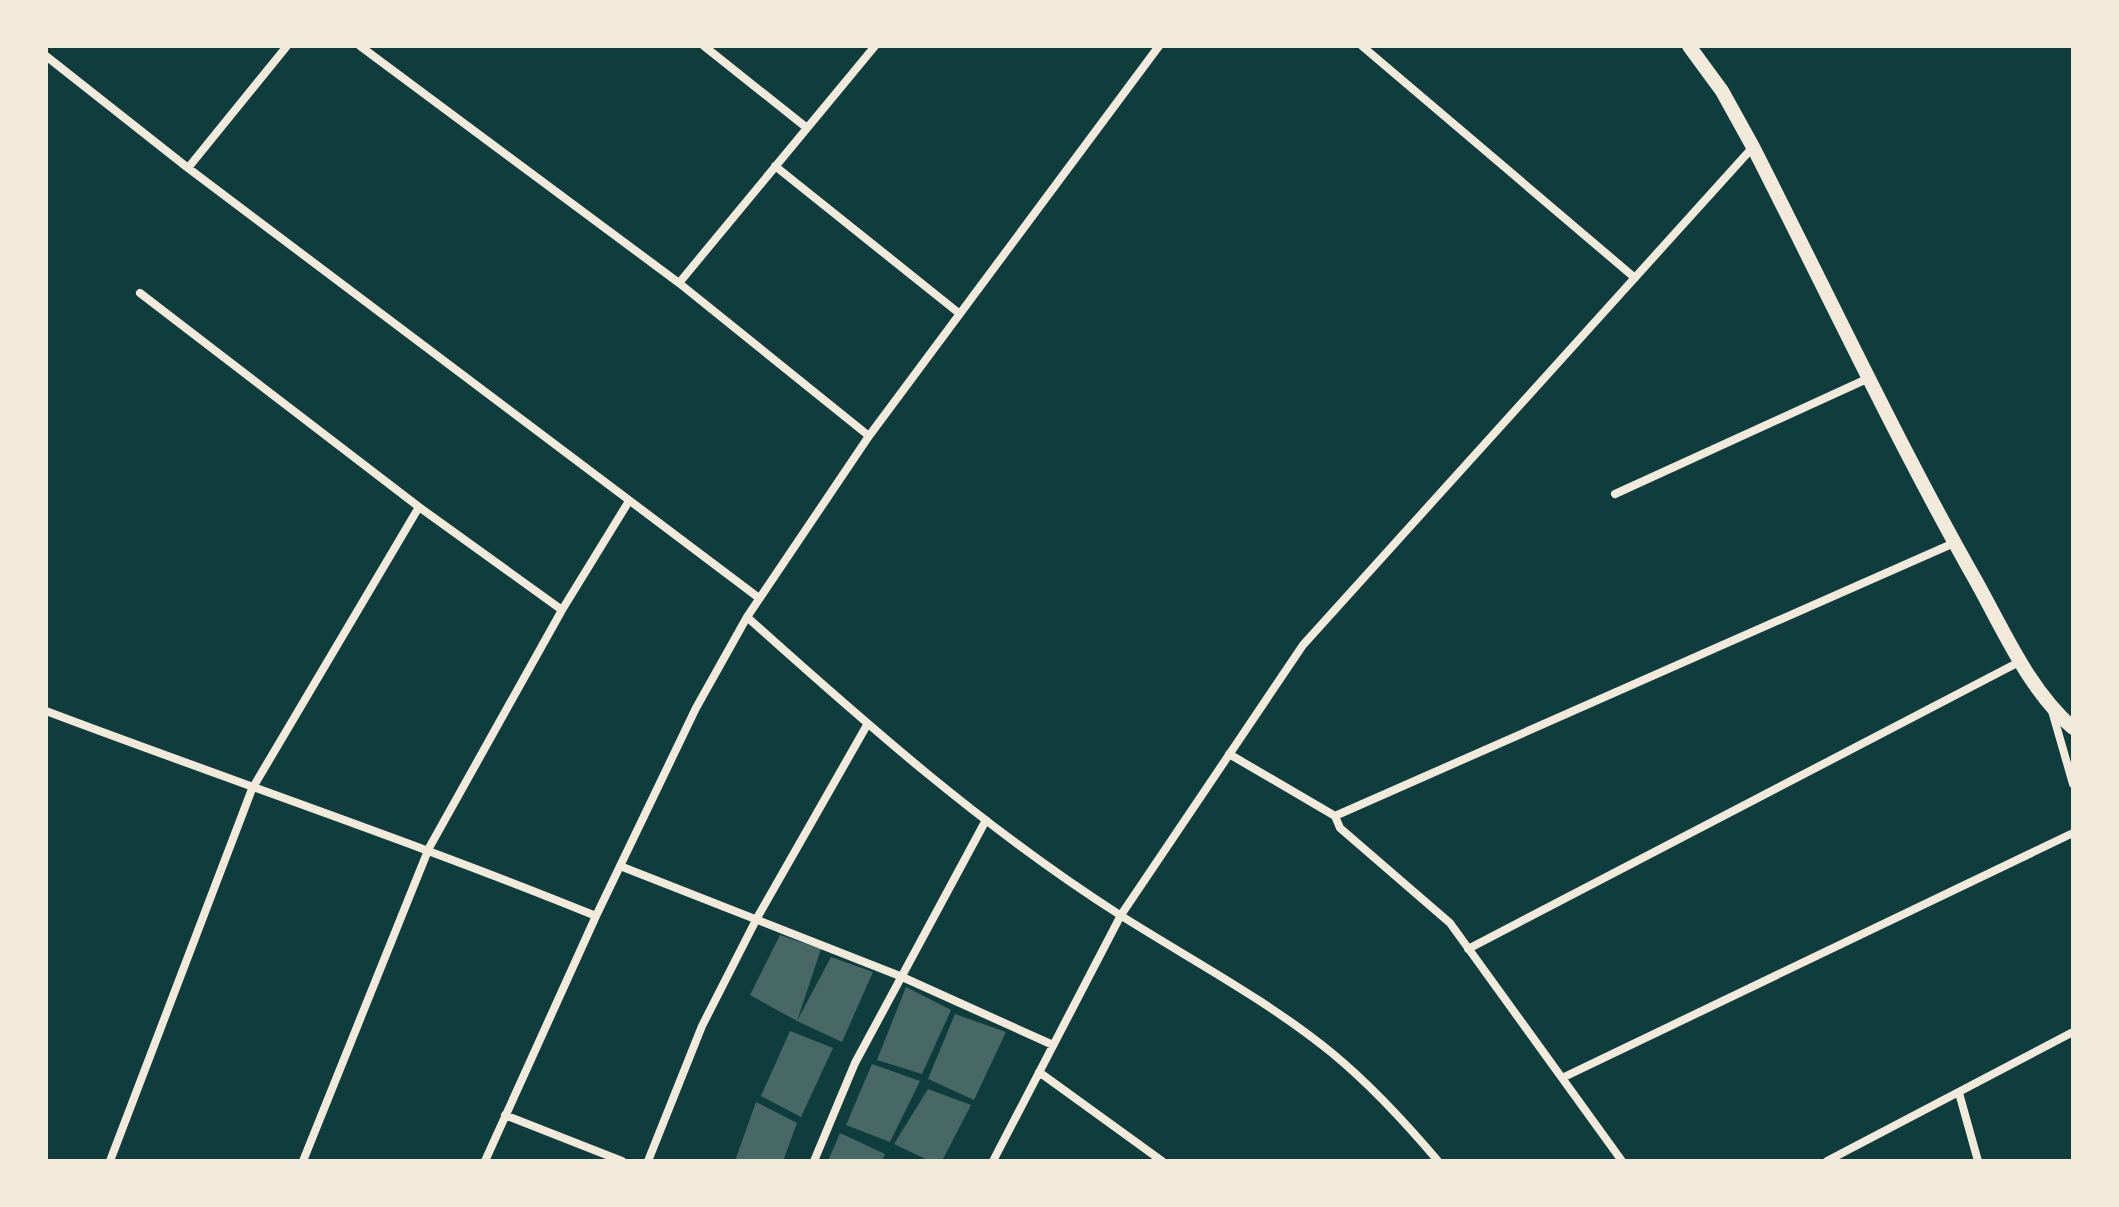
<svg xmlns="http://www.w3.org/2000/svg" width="2119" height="1207" font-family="'IBM Plex Sans',sans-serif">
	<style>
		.building { fill: #486865 }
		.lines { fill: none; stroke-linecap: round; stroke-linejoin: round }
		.minor { stroke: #f1e9da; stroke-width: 8 }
		.tertiary { stroke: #f1e9da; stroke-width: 14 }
	</style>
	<rect width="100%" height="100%" fill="#0f3d3e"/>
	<path class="building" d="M 780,935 L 821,949 L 797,1021 L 831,957 L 873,972 L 842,1042 L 797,1021 L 750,995 Z
		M 906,987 L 951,1010 L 922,1074 L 877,1060 Z
		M 955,1014 L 1006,1032 L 974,1100 L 928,1079 Z
		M 790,1031 L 833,1048 L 801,1117 L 761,1096 Z
		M 872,1064 L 920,1081 L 890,1142 L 846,1125 Z
		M 928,1089 L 971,1105 L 942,1161 L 930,1161 L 894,1144 Z
		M 756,1102 L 797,1123 L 783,1161 L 735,1161 Z
		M 840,1133 L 885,1154 L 882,1161 L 828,1161 Z"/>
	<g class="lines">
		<path class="minor" d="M 360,46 L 679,283 L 869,436
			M 704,46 L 807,128
			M 1362,46 L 1635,278
			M 46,56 L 188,168 L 759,598
			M 775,166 L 960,314
			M 188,168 L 287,46
			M 679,283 L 875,46
			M 140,293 L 419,507 L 562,610
			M 1615,494 L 1869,378
			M 747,617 C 865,723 985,829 1120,915 C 1191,960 1267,1000 1332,1053 C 1372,1086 1405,1122 1438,1161
			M 46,711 C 229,780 414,842 596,916
			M 2052,711 L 2073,784
			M 1229,754 L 1335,816 L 1340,828 L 1450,923 L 1622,1161
			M 1335,816 L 1954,543
			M 620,866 L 900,976 L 1053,1045
			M 1468,949 L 2021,661
			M 1039,1072 L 1162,1161
			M 1562,1078 L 2073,833
			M 1959,1093 L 1978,1161
			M 505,1115 L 622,1161
			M 110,1161 L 252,789 L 419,507
			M 303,1161 L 429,848 L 562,610 L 629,501
			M 485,1161 L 596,916 L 696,708 L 747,617 L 869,436 L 1159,46
			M 648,1161 L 702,1026 L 757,918 L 867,725
			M 814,1161 L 855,1063 L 986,820
			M 993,1161 L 1121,915 L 1303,645 L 1753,147
			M 1827,1161 L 2073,1032"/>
		<path class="tertiary" d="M 1689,46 L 1722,91 L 1753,147 C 1827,292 1896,440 1976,581 C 2004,631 2029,690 2073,728"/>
	</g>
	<rect width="2119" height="1207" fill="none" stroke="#f1e9da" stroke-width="96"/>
</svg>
